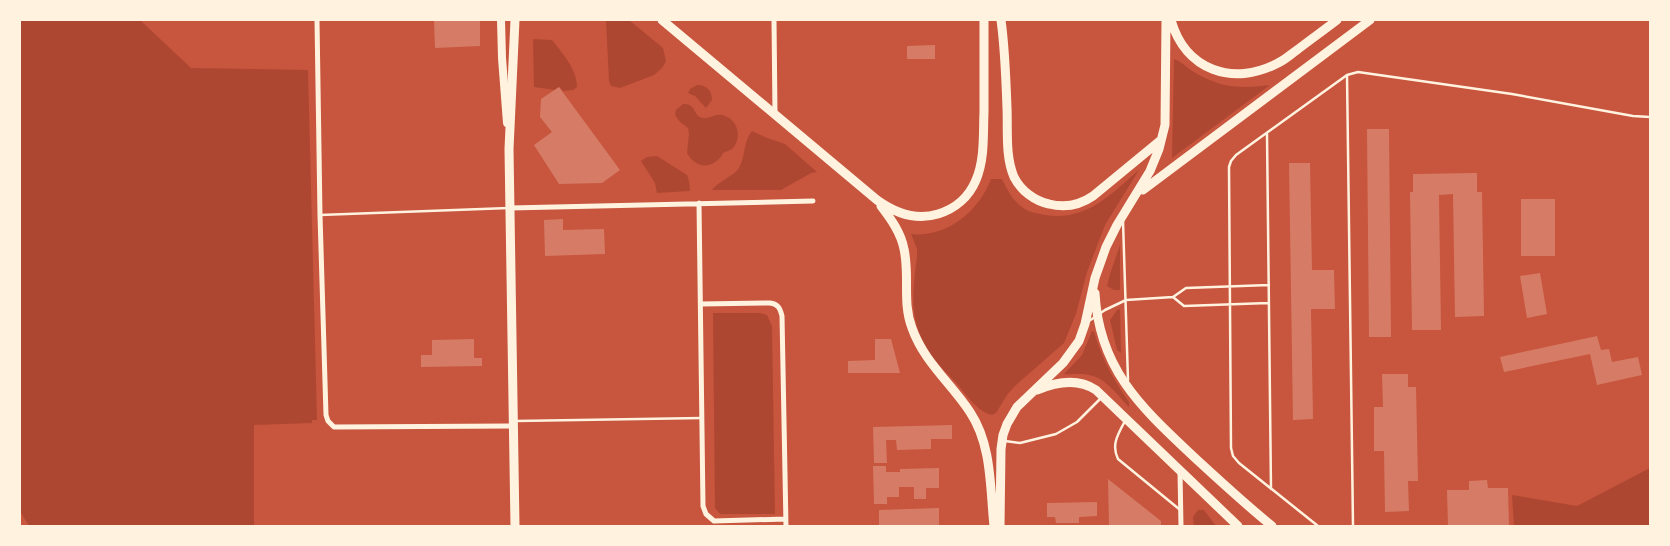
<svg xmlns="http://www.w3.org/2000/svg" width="1670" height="546" font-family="'Fira Sans',sans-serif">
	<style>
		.green { fill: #ae4732 }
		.building { fill: #d67c66 }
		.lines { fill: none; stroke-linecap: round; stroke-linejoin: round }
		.service { stroke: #fff3e0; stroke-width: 2.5 }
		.minor { stroke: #fff3e0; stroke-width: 5 }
		.secondary { stroke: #fff3e0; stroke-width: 8 }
		.primary { stroke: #fff3e0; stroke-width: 9 }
	</style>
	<rect width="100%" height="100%" fill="#c8553d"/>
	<path class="green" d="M 20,20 L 140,20 L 191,68 L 308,70 L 317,420 L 312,420 L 312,423 L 254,425 L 254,526 L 29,526 L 20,511 Z
		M 606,20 L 629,20 L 663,48 L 666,61 L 662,68 L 654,75 L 620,88 L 611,86 L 609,81 Z
		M 533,39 L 552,40 C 563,54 577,69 577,87 L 573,90 L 563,91 L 559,87 L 555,90 L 534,87 Z
		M 1174,59 C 1181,61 1187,68 1194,72 C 1220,88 1241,89 1270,85 L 1172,158 Z
		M 697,85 C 706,85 712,90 712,100 L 706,108 L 695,96 L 688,93 L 690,89 Z
		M 683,104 C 697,103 692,116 703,118 C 711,119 716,112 725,116 C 738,120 742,138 733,148 C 730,151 727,151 723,153 C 722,155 720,158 719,159 C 708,170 694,166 687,153 L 689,134 L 688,128 L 680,122 L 675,115 L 676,110 Z
		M 752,131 L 767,138 L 785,144 L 817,172 L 811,173 L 781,190 L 712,190 C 720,180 734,176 739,168 C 746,155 743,142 752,131 Z
		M 657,156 L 687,175 L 689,181 L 690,191 L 657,193 L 655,183 L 641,161 L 647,157 Z
		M 1139,170 L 1105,225 L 1087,272 L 1076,314 L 1064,343 L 1015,386 L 1007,395 L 996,413 L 992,415 C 978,412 967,396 958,385 C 950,376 941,368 934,359 C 908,323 912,298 917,256 L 917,249 L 911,234 C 947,238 979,211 991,179 L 1002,179 C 1007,189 1012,200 1022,207 C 1027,211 1034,213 1040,214 C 1063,219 1084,214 1103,200 C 1115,192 1127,180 1139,170 Z
		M 1120,245 L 1120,290 L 1114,290 L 1107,286 L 1110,274 Z
		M 1120,309 L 1121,353 L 1117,350 L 1110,320 L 1117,310 Z
		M 713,313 L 760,313 L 767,315 L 772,326 L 775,514 L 720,514 L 715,508 Z
		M 1092,331 L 1094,332 C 1103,361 1112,377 1129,402 L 1129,407 C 1117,395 1106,378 1089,375 C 1081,373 1072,375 1064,374 L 1082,355 Z
		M 1650,468 L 1650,526 L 1514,526 L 1512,495 L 1577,506 Z
		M 1198,510 L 1204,510 L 1216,526 L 1194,526 L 1193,517 Z"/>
	<path class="building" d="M 434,20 L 480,20 L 480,46 L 435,48 Z
		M 935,45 L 935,59 L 907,59 L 907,46 Z
		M 559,87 L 620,170 L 602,183 L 559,184 L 534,145 L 552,132 L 540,117 L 541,99 Z
		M 1367,129 L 1389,129 L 1391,337 L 1369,337 Z
		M 1289,163 L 1310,163 L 1312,270 L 1334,270 L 1335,309 L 1311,309 L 1313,419 L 1293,420 Z
		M 1477,173 L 1477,192 L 1482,192 L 1484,316 L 1455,317 L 1453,194 L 1439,195 L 1441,330 L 1412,330 L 1410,192 L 1413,192 L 1413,174 Z
		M 1521,199 L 1555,199 L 1555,256 L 1521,256 Z
		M 563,219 L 563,230 L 604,229 L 605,254 L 545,256 L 544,220 Z
		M 1540,273 L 1547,314 L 1527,318 L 1520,276 Z
		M 1597,336 L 1601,350 L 1609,349 L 1612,362 L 1638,357 L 1642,375 L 1597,385 L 1590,354 L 1504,372 L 1500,357 Z
		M 474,339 L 474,358 L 482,358 L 482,366 L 421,367 L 421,355 L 432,355 L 432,340 Z
		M 875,339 L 891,339 L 900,373 L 848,373 L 848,361 L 875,360 Z
		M 1382,374 L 1408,374 L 1408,387 L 1416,387 L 1418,481 L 1408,481 L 1409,511 L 1385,512 L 1384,451 L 1374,451 L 1374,407 L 1383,407 Z
		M 952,425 L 952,439 L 931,439 L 931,449 L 897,450 L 896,440 L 886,440 L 887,463 L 874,463 L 873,427 Z
		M 873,466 L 886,466 L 886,472 L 900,472 L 900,469 L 939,468 L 939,488 L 926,488 L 926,499 L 914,499 L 914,487 L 899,487 L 899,497 L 887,497 L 887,504 L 874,504 Z
		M 1108,479 L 1161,521 L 1161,526 L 1109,526 Z
		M 1487,480 L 1488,488 L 1508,488 L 1509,526 L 1448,526 L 1447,490 L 1469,490 L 1469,481 Z
		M 1097,502 L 1097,516 L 1079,517 L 1079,523 L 1056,523 L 1055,517 L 1047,517 L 1047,503 Z
		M 939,508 L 939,526 L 879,526 L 879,510 Z"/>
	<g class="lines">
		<path class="service" d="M 1347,75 L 1353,526
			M 1267,134 L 1271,489
			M 320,215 L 509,208
			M 1123,221 L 1128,380
			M 1173,297 L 1184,306 L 1268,303
			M 1089,321 L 1105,310 L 1126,300 L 1173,297 L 1186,288 L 1269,285
			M 516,421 L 702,418
			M 1125,421 C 1118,434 1111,445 1118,459 L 1179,509
			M 1005,441 L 1020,443 L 1056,434 L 1077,422 L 1101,398
			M 1318,526 L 1239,463 L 1233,456 L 1231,448 L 1229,167 L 1231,161 L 1236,155 L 1347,75 L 1358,72 L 1512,94 L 1633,116 L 1650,117"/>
		<path class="minor" d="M 317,20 L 320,215 L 326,415 L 328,421 L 334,427 L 514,426
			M 774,20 L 775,114
			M 699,203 L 703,506 L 706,514 L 714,521 L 785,519
			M 510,208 L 813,201
			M 701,304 L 770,303 C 778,304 780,308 782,316 L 786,526
			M 1180,472 L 1181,526"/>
		<path class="secondary" d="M 501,20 L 502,58 L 507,123"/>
		<path class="primary" d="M 515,20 L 509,149 L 515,526
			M 662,20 L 877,200 C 895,213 915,221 938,214 C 955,209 969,197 976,180 C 985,159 983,134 984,112 C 984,81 984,51 984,20
			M 1001,20 C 1005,49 1006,79 1007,108 C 1008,130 1005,156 1014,177 C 1021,191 1035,201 1049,204 C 1065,208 1080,205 1093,196 L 1161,140
			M 1171,20 C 1185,70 1233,87 1278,63 C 1285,60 1291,54 1297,50 C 1310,40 1324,30 1337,20
			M 1143,190 L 1370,20
			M 881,206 C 891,219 901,233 904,249 C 910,276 902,302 912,328 C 924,362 951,383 970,412 C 992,445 990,488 994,526
			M 1095,293 C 1099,370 1142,408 1194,457 C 1220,481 1245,504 1272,526
			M 1037,390 C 1056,382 1078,378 1096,390 L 1238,526
			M 1000,526 L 1001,449 L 1003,435 L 1007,424 L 1017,407 L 1063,363 L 1079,341 L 1085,324 L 1095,278 L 1106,247 L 1117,225 L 1150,171 L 1159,149 L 1165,125 L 1166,20"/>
	</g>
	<rect width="1670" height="546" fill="none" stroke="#fff3e0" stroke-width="42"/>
</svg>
